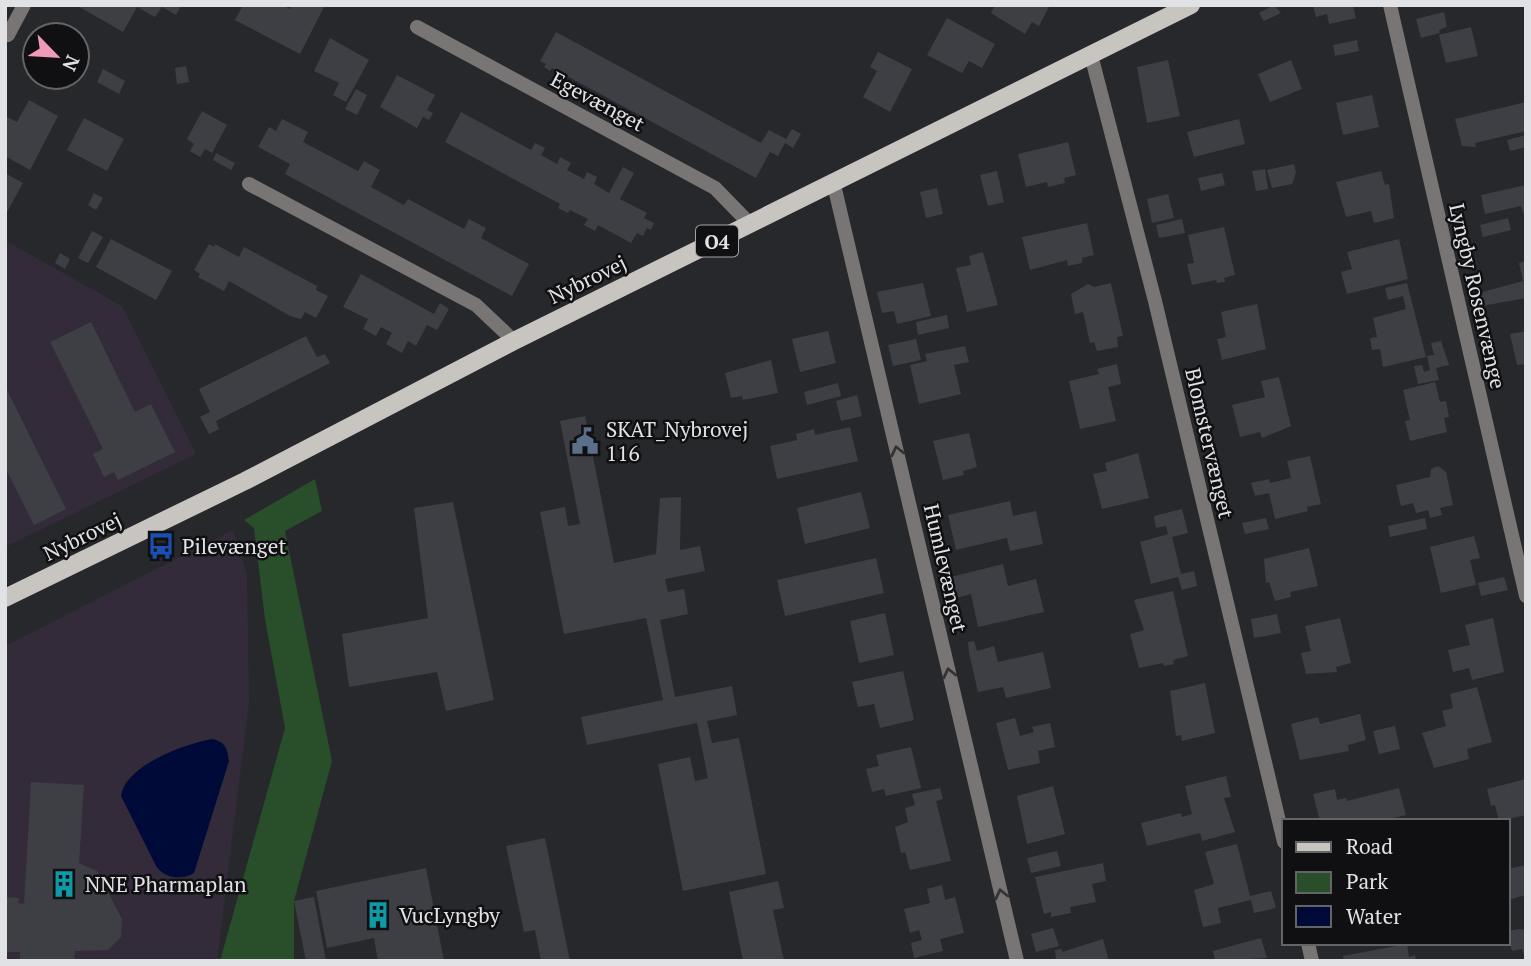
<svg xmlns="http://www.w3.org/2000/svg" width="1531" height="966" font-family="'PT Serif',serif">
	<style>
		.industrial { fill: #342b3a }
		.green { fill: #284f2a }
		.water { fill: #000a39 }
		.building { fill: #3d3f44 }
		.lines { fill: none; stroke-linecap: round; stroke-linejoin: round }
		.minor { stroke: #787574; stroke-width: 14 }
		.primary { stroke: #c8c4c0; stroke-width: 18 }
		.oneway { stroke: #343334 }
		.labels { text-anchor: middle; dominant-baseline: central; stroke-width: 5; stroke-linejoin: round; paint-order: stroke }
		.shield { fill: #101012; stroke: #a2a3a6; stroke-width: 2 }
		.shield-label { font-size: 19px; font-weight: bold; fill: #e0e2e5 }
		.street-label { font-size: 21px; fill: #e0e2e5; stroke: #101012 }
		.poi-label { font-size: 21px; fill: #e0e2e5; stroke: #101012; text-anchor: start }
	</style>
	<rect width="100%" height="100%" fill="#26282c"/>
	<path class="industrial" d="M 5,237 L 8,242 L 122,306 L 196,454 L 5,547 Z
		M 233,530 L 247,575 L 249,703 L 217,961 L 5,961 L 5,646 Z"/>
	<path class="green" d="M 315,479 L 322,511 L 285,531 L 332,761 L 294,901 L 294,961 L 220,961 L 285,728 L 265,619 L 254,528 L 244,520 Z"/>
	<path class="water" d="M 213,739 C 226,743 227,748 229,761 L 194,873 C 181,881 162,878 155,864 L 121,796 C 124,766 186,743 213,739 Z"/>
	<path class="building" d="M 76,5 L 180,5 L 181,6 L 176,15 L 162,7 L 155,17 L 137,7 L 123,32 Z
		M 243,5 L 283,5 L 290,9 L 292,5 L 325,5 L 300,54 L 235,20 Z
		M 995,5 L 1050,5 L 1039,26 L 1032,22 L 1025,34 L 991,13 Z
		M 1274,5 L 1281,13 L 1264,21 L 1259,13 Z
		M 1313,5 L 1353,5 L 1356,18 L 1329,24 L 1327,14 L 1316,17 Z
		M 1444,12 L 1447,27 L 1439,30 L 1440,33 L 1421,38 L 1416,19 Z
		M 947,18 L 995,44 L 982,68 L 969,61 L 962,73 L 927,55 Z
		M 1471,27 L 1478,56 L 1446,63 L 1439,35 Z
		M 556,32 L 761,143 L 769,130 L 786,139 L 792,129 L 801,134 L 793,148 L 785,143 L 778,156 L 770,152 L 756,178 L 552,68 L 550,71 L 544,67 L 546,64 L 540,61 Z
		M 330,38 L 369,60 L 346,102 L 333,95 L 339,83 L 314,71 Z
		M 1357,40 L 1359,51 L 1335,56 L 1333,45 Z
		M 878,52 L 912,69 L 890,112 L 863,97 L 877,71 L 870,67 Z
		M 1168,60 L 1180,116 L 1147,123 L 1137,67 Z
		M 1291,60 L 1302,89 L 1270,102 L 1258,74 Z
		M 186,66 L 189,82 L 177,84 L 175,68 Z
		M 103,69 L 125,81 L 119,94 L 97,82 Z
		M 397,75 L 435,95 L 427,110 L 433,113 L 429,120 L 423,117 L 417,128 L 380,107 Z
		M 356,89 L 367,95 L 357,115 L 345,109 Z
		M 1372,95 L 1379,127 L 1343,135 L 1336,103 Z
		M 29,100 L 58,116 L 30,170 L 5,156 L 5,116 L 17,122 Z
		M 1526,102 L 1526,131 L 1475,143 L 1476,147 L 1462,146 L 1455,119 Z
		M 202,111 L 227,125 L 212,153 L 205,149 L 200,157 L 190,151 L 194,144 L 187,139 Z
		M 461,112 L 531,150 L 535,143 L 545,148 L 541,155 L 557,164 L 560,157 L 571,163 L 567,170 L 584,179 L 587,172 L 597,177 L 594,184 L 609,193 L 623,167 L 634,173 L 620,199 L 647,213 L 644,218 L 654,223 L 651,230 L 647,228 L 643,236 L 637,233 L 631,243 L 598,225 L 595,231 L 584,225 L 588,219 L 570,210 L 568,213 L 558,208 L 560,204 L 445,142 Z
		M 84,118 L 124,139 L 107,171 L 67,150 Z
		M 282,119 L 308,132 L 303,142 L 358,171 L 364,161 L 380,170 L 371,187 L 404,205 L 408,199 L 464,229 L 469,219 L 486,228 L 481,238 L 529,264 L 512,296 L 285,174 L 290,164 L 258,147 L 269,127 L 276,131 Z
		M 1239,119 L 1245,144 L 1194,157 L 1187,132 Z
		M 1526,135 L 1526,147 L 1510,151 L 1507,140 Z
		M 1068,142 L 1076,175 L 1064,178 L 1065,183 L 1048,187 L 1047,182 L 1026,187 L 1018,154 Z
		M 216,153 L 235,163 L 231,170 L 213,160 Z
		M 1294,164 L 1296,173 L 1292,184 L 1272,188 L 1267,170 Z
		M 1265,169 L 1268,189 L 1256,191 L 1252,171 Z
		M 997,171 L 1004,202 L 988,206 L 980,175 Z
		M 1381,171 L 1385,185 L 1389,184 L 1394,218 L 1374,223 L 1371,211 L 1346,217 L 1336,182 Z
		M 5,173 L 23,183 L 7,212 L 5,211 Z
		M 1222,173 L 1225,185 L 1201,191 L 1198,178 Z
		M 1526,185 L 1526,221 L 1521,206 L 1485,214 L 1481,195 Z
		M 937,188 L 943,214 L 926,218 L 920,192 Z
		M 94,193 L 103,198 L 96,210 L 88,205 Z
		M 1168,194 L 1174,218 L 1152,223 L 1147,199 Z
		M 1508,218 L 1511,230 L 1483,237 L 1480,225 Z
		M 1182,219 L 1185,233 L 1159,238 L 1156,225 Z
		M 1087,223 L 1094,255 L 1082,258 L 1082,263 L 1068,266 L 1067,260 L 1030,270 L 1022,237 Z
		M 1224,227 L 1235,275 L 1224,278 L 1225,282 L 1217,283 L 1216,280 L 1192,285 L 1187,264 L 1194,263 L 1188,235 Z
		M 92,231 L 103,237 L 88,263 L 78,258 Z
		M 111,239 L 172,271 L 156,300 L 96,267 Z
		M 1399,239 L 1408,279 L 1347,294 L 1341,272 L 1352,269 L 1347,252 Z
		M 209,244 L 214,247 L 215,244 L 239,257 L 244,247 L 317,286 L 316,290 L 328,296 L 316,318 L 305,312 L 301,319 L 290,316 L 229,281 L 224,291 L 198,277 L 200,274 L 194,270 Z
		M 983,252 L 998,305 L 967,312 L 956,268 L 971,265 L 969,256 Z
		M 60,253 L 70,259 L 65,269 L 55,263 Z
		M 1526,261 L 1526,298 L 1482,306 L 1479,293 L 1523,281 L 1519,263 Z
		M 361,274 L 434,314 L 440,303 L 449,309 L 437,330 L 427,325 L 416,346 L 408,341 L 402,353 L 386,344 L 392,333 L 381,327 L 376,336 L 363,329 L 368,319 L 343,307 Z
		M 923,283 L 931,316 L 897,324 L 894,311 L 882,313 L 877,292 Z
		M 1111,283 L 1123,336 L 1117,337 L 1118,347 L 1097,351 L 1094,342 L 1090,343 L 1083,312 L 1075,314 L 1071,294 L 1088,284 L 1094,287 Z
		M 1407,283 L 1426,357 L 1383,367 L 1380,349 L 1372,350 L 1370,338 L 1377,337 L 1373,318 L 1406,309 L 1403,296 L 1388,300 L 1385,288 Z
		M 1257,304 L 1266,349 L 1222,360 L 1217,339 L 1226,337 L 1221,312 Z
		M 947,315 L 949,328 L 918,335 L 916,322 Z
		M 91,322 L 135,412 L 151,404 L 175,452 L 118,480 L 114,472 L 104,477 L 93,454 L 103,449 L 50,342 Z
		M 828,331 L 836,363 L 800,372 L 792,339 Z
		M 1526,331 L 1526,364 L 1517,365 L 1510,334 Z
		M 306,336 L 317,357 L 325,354 L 330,363 L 216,421 L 219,429 L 209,434 L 200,417 L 210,412 L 199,389 Z
		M 916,339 L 921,360 L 893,366 L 888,345 Z
		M 1441,341 L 1449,365 L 1436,368 L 1439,380 L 1418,384 L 1414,366 L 1422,365 L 1424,372 L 1430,370 L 1427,356 L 1434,355 L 1431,343 Z
		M 965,346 L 969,362 L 954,365 L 961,394 L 919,404 L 910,365 L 927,361 L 925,354 Z
		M 771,360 L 778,393 L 743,400 L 742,396 L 731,398 L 725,373 Z
		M 1117,364 L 1121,384 L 1108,387 L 1116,421 L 1080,429 L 1069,381 L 1099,374 L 1097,369 Z
		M 1279,377 L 1291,426 L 1262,438 L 1260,432 L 1240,437 L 1232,405 L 1265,397 L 1261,381 Z
		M 1435,382 L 1440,402 L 1446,401 L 1449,417 L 1444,418 L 1447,432 L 1410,441 L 1405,421 L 1410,420 L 1403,390 Z
		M 838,383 L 841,396 L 807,405 L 804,392 Z
		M 5,386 L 66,509 L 34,525 L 5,467 Z
		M 857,395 L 862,416 L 841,421 L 836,401 Z
		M 585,416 L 614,563 L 656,554 L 660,498 L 681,497 L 680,550 L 700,546 L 705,571 L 665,579 L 668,592 L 684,589 L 688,614 L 660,620 L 675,697 L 732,686 L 737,715 L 707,721 L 712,743 L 739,738 L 766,874 L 683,891 L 658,764 L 690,757 L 695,781 L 708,778 L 697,723 L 587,745 L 581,717 L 663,700 L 646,618 L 564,634 L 540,512 L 565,507 L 568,526 L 580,524 L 560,421 Z
		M 850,427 L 858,461 L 777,479 L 770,446 L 797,440 L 796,434 L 814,429 L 815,435 Z
		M 969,433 L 977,467 L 963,471 L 964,475 L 943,480 L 933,441 Z
		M 1138,453 L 1149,498 L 1102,509 L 1093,474 L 1107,471 L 1105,463 Z
		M 1310,456 L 1321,504 L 1307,507 L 1308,511 L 1275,519 L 1269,493 L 1255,496 L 1251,483 L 1269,479 L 1270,483 L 1291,478 L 1287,461 Z
		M 1438,466 L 1446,472 L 1453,505 L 1440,508 L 1442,515 L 1430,518 L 1428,510 L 1416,513 L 1413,503 L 1401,506 L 1396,485 L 1430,477 L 1431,469 Z
		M 861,492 L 870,528 L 805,544 L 797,508 Z
		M 1010,501 L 1013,516 L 1036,511 L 1043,544 L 1010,551 L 1007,538 L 956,550 L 948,515 Z
		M 453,502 L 494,700 L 446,711 L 437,672 L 349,687 L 342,634 L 428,618 L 414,508 Z
		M 1182,509 L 1188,533 L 1172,537 L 1181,574 L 1194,571 L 1197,586 L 1182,590 L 1178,577 L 1151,584 L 1140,542 L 1168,534 L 1166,526 L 1156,528 L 1154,516 Z
		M 1266,518 L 1269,529 L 1245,534 L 1242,523 Z
		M 1425,518 L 1427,529 L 1390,537 L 1388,526 Z
		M 1474,536 L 1480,558 L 1470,560 L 1476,585 L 1441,593 L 1430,547 Z
		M 1309,548 L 1318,586 L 1290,592 L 1291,597 L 1275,601 L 1269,582 L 1266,583 L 1264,559 Z
		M 876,558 L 884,593 L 785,616 L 777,580 Z
		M 1003,564 L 1008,586 L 1036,579 L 1044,612 L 978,627 L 971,594 L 956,598 L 951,577 Z
		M 1504,577 L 1508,590 L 1481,596 L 1478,583 Z
		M 1173,591 L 1188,656 L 1173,660 L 1174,664 L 1164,666 L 1163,663 L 1139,668 L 1130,634 L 1144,630 L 1134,600 Z
		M 885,613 L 894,655 L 859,663 L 850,621 Z
		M 1277,614 L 1281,633 L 1254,638 L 1251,619 Z
		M 1340,618 L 1351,663 L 1336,667 L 1337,672 L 1306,674 L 1301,653 L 1311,651 L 1305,626 Z
		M 1493,618 L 1504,672 L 1472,680 L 1469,668 L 1453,672 L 1448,650 L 1470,645 L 1465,625 Z
		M 974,641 L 977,651 L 994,646 L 998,662 L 1043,652 L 1051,688 L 1006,698 L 1003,687 L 978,692 L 969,653 L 968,642 Z
		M 903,671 L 914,720 L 880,728 L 874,704 L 858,707 L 852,682 Z
		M 1205,683 L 1215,733 L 1182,741 L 1181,735 L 1176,736 L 1170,691 Z
		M 1477,687 L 1492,742 L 1467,749 L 1469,759 L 1434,768 L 1422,733 L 1446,726 L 1442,711 L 1453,708 L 1450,694 Z
		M 1360,714 L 1366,740 L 1348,745 L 1349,751 L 1300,760 L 1291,724 L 1318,717 L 1320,724 Z
		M 1015,718 L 1020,736 L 1034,732 L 1032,727 L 1050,723 L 1055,747 L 1038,751 L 1040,763 L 1008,770 L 996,723 Z
		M 1395,726 L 1400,749 L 1379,754 L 1373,731 Z
		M 911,747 L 921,788 L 886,796 L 884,789 L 872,792 L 866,769 L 879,766 L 876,755 Z
		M 1226,776 L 1231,797 L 1224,798 L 1235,832 L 1202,841 L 1200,833 L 1147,846 L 1141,823 L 1181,813 L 1182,817 L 1192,814 L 1185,786 Z
		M 1526,779 L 1526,815 L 1499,821 L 1495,805 L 1491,806 L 1487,789 Z
		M 31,782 L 84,785 L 79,863 L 97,871 L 122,919 L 121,937 L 108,950 L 75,951 L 74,961 L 20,961 L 20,952 L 5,952 L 5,897 L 19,898 L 18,903 L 24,904 Z
		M 1053,786 L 1065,834 L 1027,844 L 1017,796 Z
		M 940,788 L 943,799 L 936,801 L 951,861 L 910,870 L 905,852 L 901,853 L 895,827 L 908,822 L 905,808 L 915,805 L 912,794 Z
		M 1399,788 L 1406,815 L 1380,821 L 1320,821 L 1313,794 L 1335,789 L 1337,800 L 1346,798 L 1347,801 Z
		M 545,838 L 570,961 L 541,961 L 535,930 L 524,932 L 506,846 Z
		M 1237,844 L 1250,896 L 1271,891 L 1276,908 L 1254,913 L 1251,900 L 1218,908 L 1221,923 L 1203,927 L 1194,890 L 1214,884 L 1205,852 Z
		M 1057,851 L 1061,866 L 1031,873 L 1027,858 Z
		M 1103,863 L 1106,881 L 1092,884 L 1096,902 L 1070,907 L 1071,913 L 1051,917 L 1051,912 L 1044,914 L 1035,877 Z
		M 1526,865 L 1526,895 L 1508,900 L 1508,869 Z
		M 426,868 L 444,961 L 378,961 L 374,938 L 327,948 L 316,891 Z
		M 778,881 L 784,908 L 773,910 L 784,961 L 743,961 L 729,892 Z
		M 942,885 L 945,900 L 955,897 L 964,933 L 940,939 L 943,951 L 914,958 L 911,943 L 922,940 L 919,930 L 910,933 L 904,909 L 930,903 L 927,889 Z
		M 314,897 L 326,961 L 306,961 L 294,901 Z
		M 1053,928 L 1059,946 L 1036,952 L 1031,934 Z
		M 1520,929 L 1526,930 L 1526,961 L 1522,949 L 1512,951 L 1508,936 L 1508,931 Z
		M 1261,938 L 1267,958 L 1215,961 L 1213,951 Z
		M 1103,939 L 1109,961 L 1056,961 L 1055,950 L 1062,949 L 1062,952 Z
		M 1407,944 L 1409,957 L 1415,955 L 1416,961 L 1344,961 L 1343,956 Z"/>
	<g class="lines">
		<path class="minor" d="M 1390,5 L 1526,596
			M 417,27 L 715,188 L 750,224
			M 8,35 L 24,5
			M 1091,55 L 1155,301 L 1284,842
			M 249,184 L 476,305 L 514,341
			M 834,185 L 1017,961
			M 1308,943 L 1312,961"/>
		<path class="primary" d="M 5,598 L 245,481 L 514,341 L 1191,5"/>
	</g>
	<defs><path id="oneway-chevron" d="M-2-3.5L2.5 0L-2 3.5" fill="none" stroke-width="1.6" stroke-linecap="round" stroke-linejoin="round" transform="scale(1.75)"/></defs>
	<g class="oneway">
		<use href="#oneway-chevron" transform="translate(897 451) rotate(-103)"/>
		<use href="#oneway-chevron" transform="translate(949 673) rotate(-103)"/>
		<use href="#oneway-chevron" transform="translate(1001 894) rotate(-103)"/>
	</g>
	<defs>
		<symbol id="civic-bare" viewBox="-9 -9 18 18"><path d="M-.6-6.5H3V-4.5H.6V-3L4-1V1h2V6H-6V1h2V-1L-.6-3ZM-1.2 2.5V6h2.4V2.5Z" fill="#5c6f8a" stroke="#101012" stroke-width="2.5" paint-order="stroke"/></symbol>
		<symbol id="bus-bare" viewBox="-9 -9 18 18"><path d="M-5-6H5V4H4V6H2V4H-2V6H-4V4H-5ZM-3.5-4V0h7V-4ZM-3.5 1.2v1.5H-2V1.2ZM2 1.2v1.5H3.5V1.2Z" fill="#1a4fb4" stroke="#101012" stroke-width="2.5" paint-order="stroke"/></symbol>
		<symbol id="building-bare" viewBox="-9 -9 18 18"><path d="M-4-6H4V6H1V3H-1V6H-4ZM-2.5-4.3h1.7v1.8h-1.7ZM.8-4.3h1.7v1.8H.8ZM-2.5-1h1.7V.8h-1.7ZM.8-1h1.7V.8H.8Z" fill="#0f9aa8" stroke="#101012" stroke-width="2.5" paint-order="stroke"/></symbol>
	</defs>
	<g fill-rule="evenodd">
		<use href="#civic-bare" x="566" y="422" width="38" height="38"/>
		<use href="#bus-bare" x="142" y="527" width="38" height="38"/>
		<use href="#building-bare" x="45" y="865" width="38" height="38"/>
		<use href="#building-bare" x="359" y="896" width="38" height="38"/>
	</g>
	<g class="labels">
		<rect class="shield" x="696" y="225.5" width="42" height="31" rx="5"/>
		<g class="shield-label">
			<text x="717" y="241">O4</text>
		</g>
		<g class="street-label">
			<text transform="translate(598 101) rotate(28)">Egevænget</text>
			<text transform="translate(587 279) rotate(-26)">Nybrovej</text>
			<text transform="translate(1478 296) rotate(77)">Lyngby Rosenvænge</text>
			<text transform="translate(1210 443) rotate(77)">Blomstervænget</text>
			<text transform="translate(82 536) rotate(-26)">Nybrovej</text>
			<text transform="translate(946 568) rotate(77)">Humlevænget</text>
		</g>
		<g class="poi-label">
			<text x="606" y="429">SKAT_Nybrovej<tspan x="606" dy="24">116</tspan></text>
			<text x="182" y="546">Pilevænget</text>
			<text x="85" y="884">NNE Pharmaplan</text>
			<text x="399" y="915">VucLyngby</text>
		</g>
	</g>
	<rect width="1531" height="966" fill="none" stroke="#e0e2e5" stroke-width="14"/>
	<rect x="1282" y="819" width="228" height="126" fill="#101012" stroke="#636466" stroke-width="2"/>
	<rect x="1296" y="842" width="35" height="10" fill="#c8c4c0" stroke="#636466" stroke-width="2"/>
	<text x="1346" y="854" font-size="21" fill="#e0e2e5">Road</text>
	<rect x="1296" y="872" width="35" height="21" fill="#284f2a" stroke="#636466" stroke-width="2"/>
	<text x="1346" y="889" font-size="21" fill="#e0e2e5">Park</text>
	<rect x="1296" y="906" width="35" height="21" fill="#000a39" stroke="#636466" stroke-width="2"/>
	<text x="1346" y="924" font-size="21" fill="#e0e2e5">Water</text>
	<g transform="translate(56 56) rotate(115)"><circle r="33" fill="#101012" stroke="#636466" stroke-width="2"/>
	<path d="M0-5L12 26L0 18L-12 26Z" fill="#f09ab7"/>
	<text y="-10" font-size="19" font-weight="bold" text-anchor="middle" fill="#e0e2e5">N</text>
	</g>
</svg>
